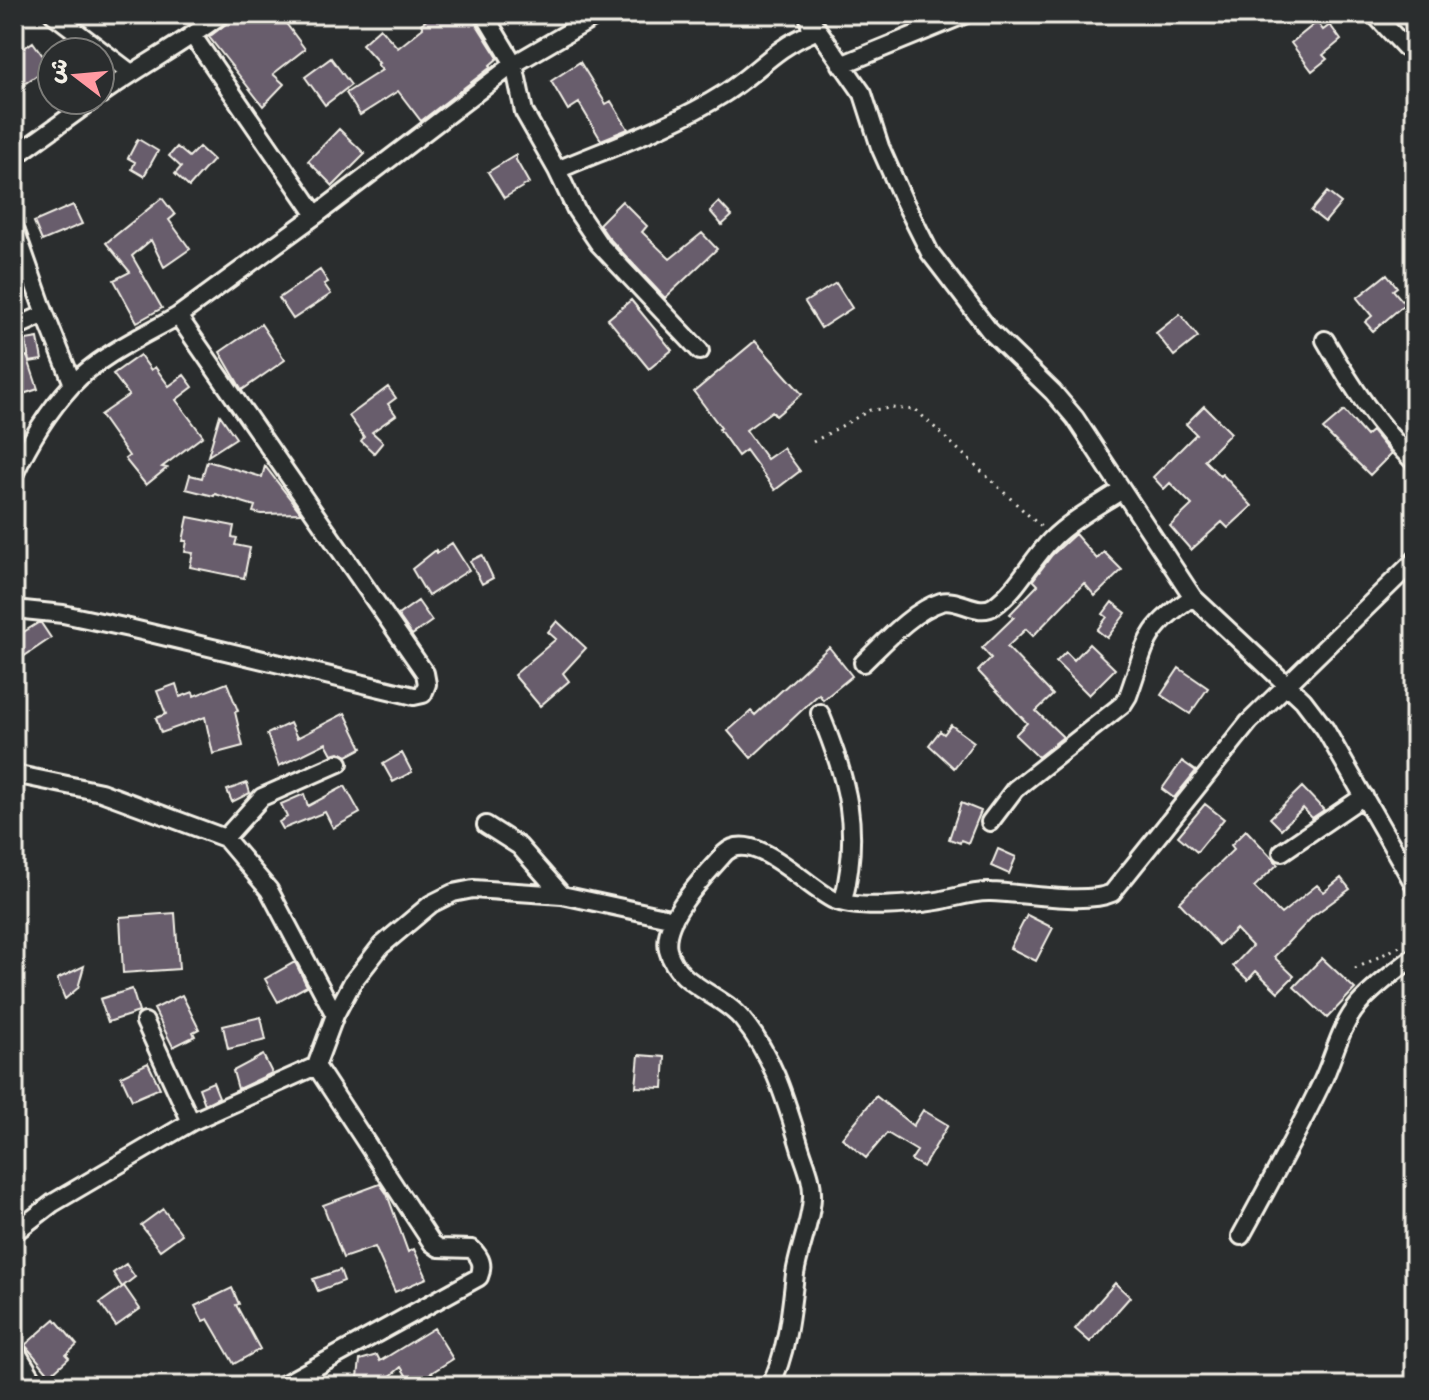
<svg xmlns="http://www.w3.org/2000/svg" width="1429" height="1400" font-family="Sriracha,'Playpen Sans Arabic',sans-serif">
	<style>
		.building { fill: #685d6c; stroke: #f4f1e8; stroke-width: 2 }
		.lines { fill: none; stroke-linecap: round; stroke-linejoin: round }
		.minor-casing { stroke: #f4f1e8; stroke-width: 22 }
		.path { stroke: #f4f1e8; stroke-width: 3; stroke-dasharray: 2 6; stroke-linecap: butt }
		.minor { stroke: #2a2d2e; stroke-width: 16 }
	</style>
	<rect width="100%" height="100%" fill="#2a2d2e"/>
	<filter id="ink" filterUnits="userSpaceOnUse"><feTurbulence type="fractalNoise" baseFrequency=".0125" numOctaves="2"/><feDisplacementMap in="SourceGraphic" scale="16" xChannelSelector="R" yChannelSelector="G"/><feConvolveMatrix kernelMatrix="1 2 1 2 8 2 1 2 1" color-interpolation-filters="sRGB"/></filter>
	<g filter="url(#ink)">
		<path class="building" d="M 239,14 L 279,14 L 305,49 L 273,74 L 284,84 L 263,106 L 209,37 Z
			M 435,14 L 470,14 L 498,58 L 490,65 L 491,67 L 421,121 L 398,91 L 360,115 L 346,93 L 382,70 L 377,64 L 379,63 L 362,44 L 380,28 L 398,48 L 423,28 L 421,24 Z
			M 1317,22 L 1323,30 L 1330,25 L 1341,40 L 1323,55 L 1327,59 L 1312,71 L 1291,43 Z
			M 33,42 L 50,66 L 14,91 L 14,55 Z
			M 331,58 L 351,85 L 325,105 L 305,77 Z
			M 580,62 L 606,104 L 611,101 L 628,129 L 601,140 L 579,103 L 568,110 L 551,81 Z
			M 339,129 L 365,154 L 333,186 L 308,161 Z
			M 138,139 L 158,151 L 144,176 L 132,169 L 135,162 L 128,158 Z
			M 177,147 L 189,157 L 199,147 L 213,160 L 189,187 L 175,174 L 181,167 L 169,156 Z
			M 516,155 L 516,160 L 529,183 L 504,198 L 488,172 Z
			M 1327,192 L 1341,203 L 1325,222 L 1311,211 Z
			M 162,198 L 175,215 L 169,220 L 190,249 L 164,267 L 151,240 L 132,256 L 162,308 L 137,322 L 114,280 L 130,272 L 106,243 Z
			M 622,201 L 647,226 L 642,232 L 670,259 L 702,233 L 717,249 L 665,298 L 608,237 L 599,224 Z
			M 719,202 L 732,216 L 722,225 L 710,211 Z
			M 73,205 L 82,224 L 42,241 L 34,222 Z
			M 320,270 L 328,282 L 324,284 L 331,294 L 293,319 L 279,298 Z
			M 1387,274 L 1397,287 L 1393,290 L 1405,304 L 1373,331 L 1365,322 L 1372,316 L 1357,298 Z
			M 836,283 L 852,308 L 821,328 L 805,302 Z
			M 631,300 L 672,350 L 649,369 L 608,319 Z
			M 1180,314 L 1198,337 L 1174,356 L 1156,333 Z
			M 261,324 L 285,360 L 242,390 L 220,352 Z
			M 38,338 L 42,360 L 29,362 L 26,340 Z
			M 755,341 L 802,394 L 776,416 L 772,411 L 746,430 L 767,459 L 783,448 L 800,471 L 775,490 L 746,450 L 738,456 L 719,429 L 721,428 L 694,392 Z
			M 140,355 L 151,370 L 155,367 L 169,386 L 184,375 L 193,387 L 176,400 L 203,436 L 162,467 L 167,468 L 146,485 L 125,459 L 129,456 L 100,415 L 129,395 L 113,374 Z
			M 27,356 L 38,389 L 14,397 L 14,361 Z
			M 388,387 L 396,398 L 388,404 L 396,415 L 372,432 L 383,442 L 374,453 L 361,441 L 364,437 L 349,416 Z
			M 1204,406 L 1231,433 L 1204,460 L 1220,476 L 1222,474 L 1252,506 L 1228,528 L 1222,522 L 1191,550 L 1170,526 L 1192,505 L 1170,483 L 1164,489 L 1153,477 L 1196,434 L 1186,424 Z
			M 1344,411 L 1366,436 L 1372,431 L 1391,454 L 1370,475 L 1323,429 Z
			M 220,415 L 236,438 L 208,456 Z
			M 207,461 L 262,477 L 265,466 L 301,513 L 261,514 L 253,512 L 255,506 L 215,494 L 214,496 L 186,489 L 190,475 L 202,478 Z
			M 188,517 L 234,526 L 232,537 L 237,538 L 235,545 L 250,548 L 244,578 L 190,567 L 193,553 L 185,552 L 187,541 L 183,541 Z
			M 1075,534 L 1097,559 L 1104,552 L 1122,570 L 1095,596 L 1084,583 L 1033,636 L 1026,629 L 1007,647 L 1053,695 L 1036,711 L 1063,737 L 1038,757 L 1015,735 L 1027,723 L 978,671 L 991,658 L 982,648 L 1014,617 L 1010,614 L 1038,585 L 1033,580 L 1052,555 Z
			M 452,543 L 469,570 L 428,596 L 412,569 L 436,550 L 437,553 Z
			M 482,555 L 493,578 L 482,584 L 470,561 Z
			M 418,601 L 432,621 L 412,635 L 398,615 Z
			M 1112,602 L 1126,613 L 1107,638 L 1097,630 L 1107,617 L 1103,614 Z
			M 557,621 L 586,648 L 563,673 L 569,681 L 540,706 L 514,675 L 556,639 L 548,632 Z
			M 38,623 L 41,623 L 51,638 L 14,663 L 14,638 Z
			M 1089,644 L 1115,669 L 1089,695 L 1056,662 L 1066,652 L 1074,660 Z
			M 829,647 L 852,676 L 823,700 L 819,694 L 751,758 L 728,731 L 751,711 L 755,715 Z
			M 1179,668 L 1208,688 L 1190,714 L 1161,695 Z
			M 227,683 L 238,711 L 235,712 L 243,746 L 213,754 L 205,717 L 161,733 L 156,718 L 166,714 L 157,691 L 176,684 L 180,697 L 193,692 L 194,696 Z
			M 345,713 L 362,748 L 347,756 L 339,752 L 332,754 L 326,743 L 279,766 L 267,734 L 290,723 L 297,738 Z
			M 951,725 L 974,742 L 954,768 L 929,745 L 940,731 L 944,734 Z
			M 402,753 L 412,772 L 393,782 L 383,764 Z
			M 1182,761 L 1196,771 L 1174,798 L 1162,789 Z
			M 247,783 L 250,793 L 232,802 L 227,790 Z
			M 345,786 L 360,813 L 333,828 L 325,812 L 283,829 L 279,822 L 287,817 L 281,804 L 304,794 L 308,806 Z
			M 1302,787 L 1324,810 L 1312,818 L 1303,808 L 1281,829 L 1270,818 Z
			M 961,803 L 981,811 L 968,843 L 961,840 L 960,843 L 949,839 Z
			M 1205,804 L 1224,819 L 1197,852 L 1178,836 Z
			M 1246,830 L 1278,864 L 1254,887 L 1281,914 L 1317,885 L 1324,892 L 1341,878 L 1350,889 L 1313,916 L 1274,957 L 1294,976 L 1278,992 L 1256,971 L 1248,980 L 1233,966 L 1252,946 L 1236,929 L 1219,945 L 1179,902 L 1234,849 L 1231,845 Z
			M 998,849 L 1016,857 L 1009,874 L 991,866 Z
			M 175,913 L 179,969 L 123,973 L 120,917 Z
			M 1027,915 L 1053,928 L 1036,961 L 1010,948 Z
			M 1322,958 L 1355,989 L 1327,1018 L 1294,987 Z
			M 295,962 L 307,986 L 278,1002 L 265,979 Z
			M 84,966 L 78,988 L 65,999 L 57,979 Z
			M 132,989 L 139,1012 L 108,1022 L 100,999 Z
			M 182,995 L 199,1029 L 193,1032 L 195,1036 L 173,1047 L 154,1009 Z
			M 261,1017 L 266,1040 L 228,1049 L 223,1026 Z
			M 263,1055 L 272,1073 L 238,1089 L 233,1071 Z
			M 639,1055 L 665,1057 L 663,1088 L 636,1087 Z
			M 148,1063 L 160,1088 L 132,1100 L 121,1076 Z
			M 213,1082 L 219,1097 L 205,1104 L 199,1088 Z
			M 876,1096 L 913,1126 L 923,1110 L 948,1125 L 923,1167 L 911,1160 L 917,1151 L 887,1133 L 866,1158 L 842,1138 Z
			M 380,1184 L 387,1194 L 408,1252 L 414,1249 L 427,1278 L 395,1292 L 375,1247 L 343,1258 L 323,1205 Z
			M 163,1209 L 182,1234 L 160,1250 L 141,1225 Z
			M 126,1264 L 135,1277 L 122,1287 L 113,1273 Z
			M 340,1270 L 344,1281 L 318,1291 L 313,1279 Z
			M 1115,1283 L 1130,1297 L 1090,1342 L 1075,1329 Z
			M 124,1286 L 140,1309 L 116,1326 L 100,1303 Z
			M 232,1288 L 239,1304 L 236,1305 L 260,1349 L 234,1364 L 208,1319 L 203,1321 L 195,1306 Z
			M 55,1319 L 77,1345 L 66,1355 L 69,1358 L 50,1375 L 25,1345 Z
			M 434,1328 L 453,1359 L 412,1385 L 401,1367 L 379,1386 L 365,1386 L 358,1377 L 360,1360 L 377,1355 L 380,1361 Z"/>
		<g class="lines">
			<defs>
				<path id="minor" d="M 53,14 L 131,73
					M 600,14 L 514,64 L 524,112 L 557,170 C 614,146 673,126 725,93 C 756,73 775,48 811,33 L 809,17
					M 807,14 L 863,94 L 880,147 L 903,199 L 930,253 L 989,330 L 1053,392 L 1075,418 L 1193,597 L 1303,700 L 1325,729 L 1415,886
					M 1374,14 L 1405,47 L 1415,51
					M 193,36 L 316,215
					M 841,65 L 966,14
					M 100,95 C 140,66 183,44 222,14
					M 14,157 L 93,100
					M 557,170 L 576,210 L 599,244 L 700,351
					M 14,226 L 45,314 L 73,384
					M 178,316 L 316,215 L 514,64 L 484,14
					M 14,328 L 45,314
					M 1325,340 C 1352,387 1377,425 1415,463
					M 14,475 C 28,444 49,410 72,385 C 100,355 143,336 178,316 L 425,673 L 427,684 L 423,694 L 414,696 L 129,628 L 63,614 L 14,609
					M 863,663 C 884,643 912,611 941,602 C 958,597 978,617 994,606 C 1018,589 1031,560 1051,540 C 1071,520 1099,505 1122,490
					M 820,713 C 848,783 861,828 843,902
					M 14,774 L 101,792 L 225,838
					M 990,822 L 1015,789 L 1123,704 L 1128,696 C 1147,644 1142,630 1193,597
					M 486,825 L 519,846 L 562,895
					M 1282,852 L 1364,796
					M 335,1015 L 269,890 L 225,838 L 262,797 L 339,763
					M 145,1022 L 191,1122
					M 14,1233 L 53,1203 L 191,1122 L 316,1066 L 335,1015 L 352,983 L 381,946 L 431,904 L 453,893 L 473,889 L 562,895 L 674,919
					M 1241,1236 C 1269,1185 1297,1134 1322,1082 C 1334,1057 1340,1026 1359,1004 C 1375,986 1396,971 1415,956
					M 14,1348 L 37,1386
					M 281,1386 L 479,1277 C 484,1265 481,1258 472,1249 L 439,1248 L 432,1243 L 316,1066
					M 770,1386 C 787,1354 791,1310 795,1274 C 799,1248 811,1223 812,1197 C 813,1178 804,1162 799,1144 C 785,1098 773,1056 742,1019 C 721,993 677,986 668,950 C 661,918 706,875 725,853 C 753,827 806,887 834,900 C 857,910 912,905 937,901 C 955,898 973,891 991,892 C 1023,893 1085,905 1112,893 L 1249,722 L 1415,560"/>
			</defs>
			<use href="#minor" class="minor-casing"/>
			<path class="path" d="M 813,442 L 870,410 L 892,408 L 916,410 L 1041,527
				M 1355,969 L 1402,945"/>
			<use href="#minor" class="minor"/>
		</g>
	</g>
	<rect width="1429" height="1400" fill="none" stroke="#2a2d2e" stroke-width="48"/>
	<rect x="24" y="24" width="1381" height="1352" fill="none" stroke="#f4f1e8" stroke-width="3" filter="url(#ink)"/>
	<g transform="translate(76 76) rotate(286)"><circle r="38" fill="#2a2d2e" stroke="#7b7b78" stroke-width="2"/>
	<path d="M0-6L14 30L0 20L-14 30Z" fill="#ff9aa2"/>
	<text y="-12" font-size="22" font-weight="bold" text-anchor="middle" fill="#f4f1e8">ش</text>
	</g>
</svg>
